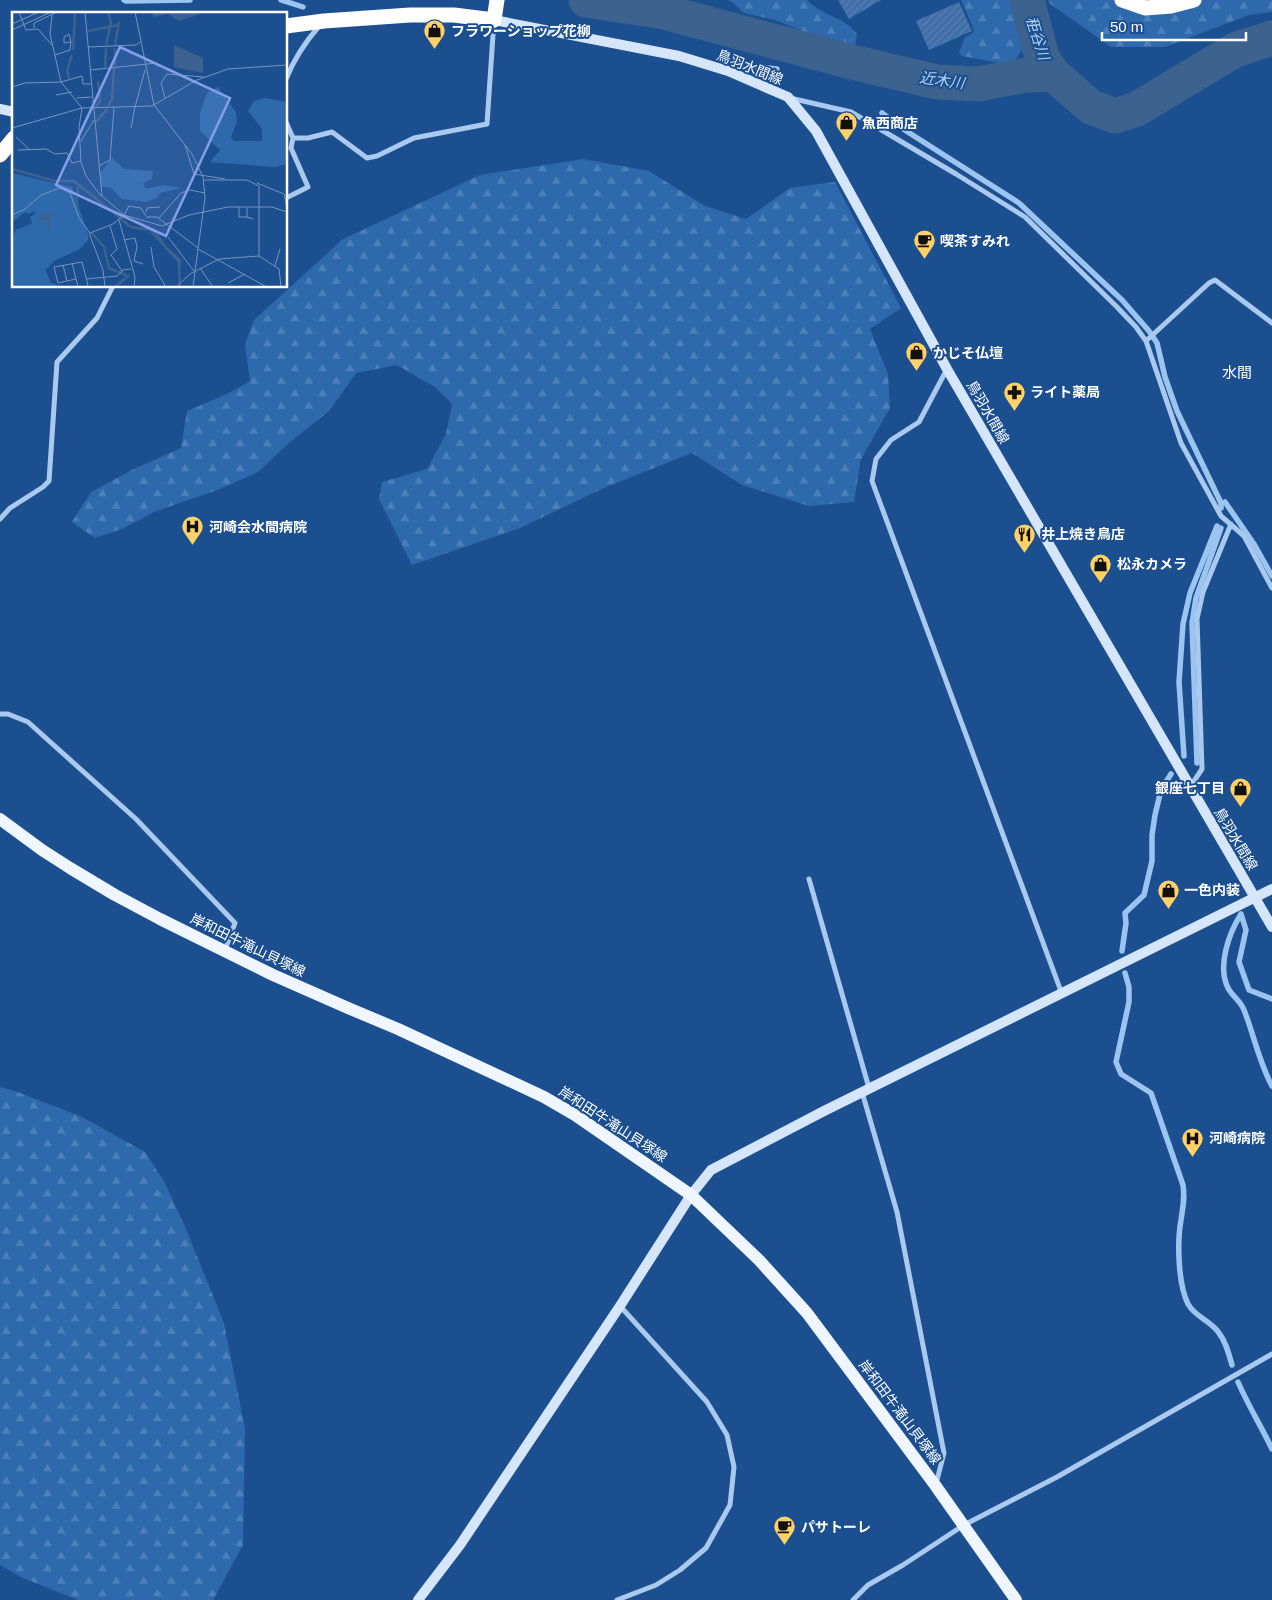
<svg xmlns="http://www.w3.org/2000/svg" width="1272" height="1600" font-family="Arial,'Noto Sans JP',sans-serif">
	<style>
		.forest { fill: url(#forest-firs) }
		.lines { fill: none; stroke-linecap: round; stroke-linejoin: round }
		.stream { stroke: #9cc4f0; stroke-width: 5.5 }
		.river { stroke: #3c6290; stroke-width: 35 }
		.building { fill: url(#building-hatch) }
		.street { stroke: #a9c9ee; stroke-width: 5 }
		.secondary { stroke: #d6e6fa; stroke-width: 10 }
		.primary { stroke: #f0f6ff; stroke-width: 12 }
		.highway { stroke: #fff; stroke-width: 15 }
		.labels { text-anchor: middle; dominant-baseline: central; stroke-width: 4; stroke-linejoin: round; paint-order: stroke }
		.poi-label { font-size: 14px; font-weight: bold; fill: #fff; stroke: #1b4f8f; text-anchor: start }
		.street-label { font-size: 14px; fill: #fff; stroke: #1b4f8f }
		.water-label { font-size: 15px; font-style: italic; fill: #b5d3f5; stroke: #1b4f8f }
		.neighbourhood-label { font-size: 15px; fill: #fff; stroke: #1b4f8f }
		.inset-river { fill: none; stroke: #3c6290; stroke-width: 2.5 }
		.inset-road { fill: none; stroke: #7695bc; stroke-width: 1 }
		.view { fill: #839eea; fill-opacity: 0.15; stroke: #839eea; stroke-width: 2.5 }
		.inset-edge { fill: none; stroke: #fff; stroke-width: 2.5 }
	</style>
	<defs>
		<pattern id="forest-firs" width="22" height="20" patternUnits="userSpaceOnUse" patternTransform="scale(1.25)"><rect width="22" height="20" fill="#2e69ad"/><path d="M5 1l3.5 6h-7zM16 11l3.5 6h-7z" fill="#4d80b9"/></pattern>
		<pattern id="building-hatch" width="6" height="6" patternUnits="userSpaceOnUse" patternTransform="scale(1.25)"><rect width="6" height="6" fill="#4478b7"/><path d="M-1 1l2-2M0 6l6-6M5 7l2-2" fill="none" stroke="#486282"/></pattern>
	</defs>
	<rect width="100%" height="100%" fill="#1b4f8f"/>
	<path class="forest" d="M 728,0 L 807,0 C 822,16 845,17 857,34 L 855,45 L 840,46 L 775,20 L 744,13 L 733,3 Z
		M 961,0 L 1015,0 L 1022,47 C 1021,55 1013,63 1005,64 L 962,56 L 959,52 L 965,37 L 973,33 L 974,30 Z
		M 1048,0 L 1272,0 L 1272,12 L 1249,15 L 1165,47 L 1111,47 L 1049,3 Z
		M 583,159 L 649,171 L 705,206 L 746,219 L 790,188 L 835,182 L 901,308 L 870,329 L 888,374 L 890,408 L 861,459 L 854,502 L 809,506 L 742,485 L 692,453 L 606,487 L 520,528 L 412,565 L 379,499 L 382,482 L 427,469 L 446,434 L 452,404 L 435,387 L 397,365 L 356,373 L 329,411 L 289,443 L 258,472 L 220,489 L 154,512 L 122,529 L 95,538 L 72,522 L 91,492 L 134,469 L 181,448 L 187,411 L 227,394 L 250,381 L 245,344 L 254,320 L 343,239 L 480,175 Z
		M 0,1087 L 15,1091 L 82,1117 L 145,1152 L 165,1183 L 186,1229 L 224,1323 L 245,1429 L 243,1545 L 213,1600 L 78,1600 L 23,1578 L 0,1565 Z"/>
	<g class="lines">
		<path class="stream" d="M 124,0 L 126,1 L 190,0
			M 281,0 L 303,7
			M 752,66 L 777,69
			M 882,113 L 900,127 L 1019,203 L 1122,300 L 1149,331 L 1157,343 L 1165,377 L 1177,411 L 1221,503 L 1221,508
			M 1225,502 L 1254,544 L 1272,576
			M 1184,756 L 1179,682 L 1183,624 L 1190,593 L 1217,526
			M 1197,763 L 1192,623 L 1196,598 L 1221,528
			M 1241,914 C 1229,933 1217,966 1228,988 C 1232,996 1241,1001 1244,1010 C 1254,1035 1259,1062 1272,1086
			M 1241,914 L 1246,930 L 1239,962 L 1249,990 L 1272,999
			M 1122,951 L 1126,923 L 1125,913 L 1144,895 L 1152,861 L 1152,835 L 1155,815 L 1161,790 L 1171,774
			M 1125,973 L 1129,987 L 1129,1002 L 1116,1062 L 1121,1074 L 1151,1093 L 1183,1185 C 1185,1199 1183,1206 1181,1220 C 1177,1242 1178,1284 1188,1304 C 1195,1317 1211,1321 1219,1333 C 1226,1342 1229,1354 1232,1365
			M 1238,1382 C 1248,1405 1261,1426 1272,1449"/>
		<path class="river" d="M 586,0 L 664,12 L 852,62 L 937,82 L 978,84 L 1026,75 L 1053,74
			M 1027,0 L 1042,57 L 1053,74 L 1091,107 L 1115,116 L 1137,109 L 1235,50 L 1272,38"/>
	</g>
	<path class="building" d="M 838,0 L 881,0 L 849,19 Z
		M 959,2 L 972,31 L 929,50 L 916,21 Z"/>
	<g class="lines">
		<path class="street" d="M 286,79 C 294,59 306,41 320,25
			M 790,98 L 851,112 L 956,174 L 1025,217 L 1116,306 L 1136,327 L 1146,341 L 1181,443 L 1221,516 L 1244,536 L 1272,588
			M 286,122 L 293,138 L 308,138 L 332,132 L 367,158 L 377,156 L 414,138 L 487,124 L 494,20
			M 286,198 L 308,187 L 291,148 L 293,138
			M 1146,341 L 1209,283 L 1215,280 L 1272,323
			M 947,369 L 919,422 L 891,440 L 876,459 L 872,481 L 1062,994
			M 0,519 L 10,508 L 43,487 L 49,481 L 57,362 L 97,318 L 113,286
			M 0,714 L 8,714 L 28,722 L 136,819 L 235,923 L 225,950
			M 1190,787 L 1202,769 L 1197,619 L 1203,592 L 1231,524
			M 809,879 L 869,1088
			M 862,1092 L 897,1212 L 944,1453 L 936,1484
			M 617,1600 L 656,1585 L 680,1570 L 706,1548 L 730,1505 L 734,1467 L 727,1435 L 707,1402 L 620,1306
			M 853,1600 L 868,1585 L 903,1565 L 964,1525 L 1057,1477 L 1272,1354"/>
		<path class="secondary" d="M 494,20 L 679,56 L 728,71 L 788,97 L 816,131 L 947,369 L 1272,927
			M 0,109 L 14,112
			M 418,1600 L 460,1545 L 620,1306 L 691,1195 L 711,1170 L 824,1111 L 1272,889"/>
		<path class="primary" d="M 0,819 L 42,850 L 70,868 L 115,895 L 160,919 L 273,975 L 348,1008 L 398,1029 L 544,1097 L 575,1115 L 691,1195 L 759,1260 L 807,1313 L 935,1485 L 1016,1600"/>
		<path class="highway" d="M 1122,0 L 1145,8 L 1171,6 L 1194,0
			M 286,26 L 324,21 L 410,15 L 454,15 L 494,20 L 497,0
			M 0,155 L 14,138"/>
	</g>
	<defs>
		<symbol id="shop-pin" viewBox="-11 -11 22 30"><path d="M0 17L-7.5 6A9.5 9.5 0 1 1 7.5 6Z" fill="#ffd166" stroke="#1b4f8f"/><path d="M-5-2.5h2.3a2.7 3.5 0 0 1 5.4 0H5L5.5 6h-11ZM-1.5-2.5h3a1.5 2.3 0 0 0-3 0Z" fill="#111"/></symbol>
		<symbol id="cafe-pin" viewBox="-11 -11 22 30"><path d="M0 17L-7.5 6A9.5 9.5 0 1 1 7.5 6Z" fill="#ffd166" stroke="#1b4f8f"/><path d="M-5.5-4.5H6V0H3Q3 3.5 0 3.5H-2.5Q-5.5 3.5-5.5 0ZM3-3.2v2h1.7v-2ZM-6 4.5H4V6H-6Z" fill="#111"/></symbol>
		<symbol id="pharmacy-pin" viewBox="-11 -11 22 30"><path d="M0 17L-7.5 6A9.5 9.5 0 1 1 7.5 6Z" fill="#ffd166" stroke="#1b4f8f"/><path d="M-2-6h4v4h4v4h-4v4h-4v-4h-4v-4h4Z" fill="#111"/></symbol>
		<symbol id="hospital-pin" viewBox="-11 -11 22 30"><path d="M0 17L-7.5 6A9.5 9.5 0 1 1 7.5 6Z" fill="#ffd166" stroke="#1b4f8f"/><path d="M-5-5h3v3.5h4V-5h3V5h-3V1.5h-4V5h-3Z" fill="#111"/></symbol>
		<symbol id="restaurant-pin" viewBox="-11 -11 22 30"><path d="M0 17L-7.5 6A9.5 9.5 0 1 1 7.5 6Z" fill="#ffd166" stroke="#1b4f8f"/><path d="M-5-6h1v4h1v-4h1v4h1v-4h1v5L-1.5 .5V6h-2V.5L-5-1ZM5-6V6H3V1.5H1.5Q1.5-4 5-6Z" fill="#111"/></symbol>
	</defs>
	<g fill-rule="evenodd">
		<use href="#shop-pin" x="422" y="18" width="25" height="34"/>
		<use href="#shop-pin" x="834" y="110" width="25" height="34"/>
		<use href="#cafe-pin" x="912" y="228" width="25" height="34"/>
		<use href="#shop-pin" x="904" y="340" width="25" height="34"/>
		<use href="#pharmacy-pin" x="1002" y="380" width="25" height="34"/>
		<use href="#hospital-pin" x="180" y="514" width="25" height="34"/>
		<use href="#restaurant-pin" x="1012" y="522" width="25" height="34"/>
		<use href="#shop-pin" x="1088" y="552" width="25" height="34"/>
		<use href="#shop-pin" x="1228" y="776" width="25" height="34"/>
		<use href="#shop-pin" x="1156" y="878" width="25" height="34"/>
		<use href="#hospital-pin" x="1180" y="1126" width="25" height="34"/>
		<use href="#cafe-pin" x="772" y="1514" width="25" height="34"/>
	</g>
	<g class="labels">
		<g class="poi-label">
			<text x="451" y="31">フラワーショップ花柳</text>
			<text x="862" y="123">魚西商店</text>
			<text x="940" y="241">喫茶すみれ</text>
			<text x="933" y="353">かじそ仏壇</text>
			<text x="1030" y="392">ライト薬局</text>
			<text x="209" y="527">河崎会水間病院</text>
			<text x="1041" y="534">井上焼き鳥店</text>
			<text x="1117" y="564">松永カメラ</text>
			<text x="1225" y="788" text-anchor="end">銀座七丁目</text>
			<text x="1184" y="890">一色内装</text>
			<text x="1209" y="1138">河崎病院</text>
			<text x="801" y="1527">パサトーレ</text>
		</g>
		<g class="street-label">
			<text transform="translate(750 67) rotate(22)">鳥羽水間線</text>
			<text transform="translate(988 412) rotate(60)">鳥羽水間線</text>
			<text transform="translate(1236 839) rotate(59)">鳥羽水間線</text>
			<text transform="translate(248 945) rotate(26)">岸和田牛滝山貝塚線</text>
			<text transform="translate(613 1124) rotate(33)">岸和田牛滝山貝塚線</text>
			<text transform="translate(900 1412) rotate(53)">岸和田牛滝山貝塚線</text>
		</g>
		<g class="water-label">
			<text transform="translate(1038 38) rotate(72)">秬谷川</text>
			<text transform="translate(942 80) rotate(8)">近木川</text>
		</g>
		<g class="neighbourhood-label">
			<text x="1237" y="372">水間</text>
		</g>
	</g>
	<g transform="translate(12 12)">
		<rect width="275" height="275" fill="#1b4f8f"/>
		<path d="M 206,75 L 224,100 L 225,110 L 219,125 L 222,129 L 250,129 L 250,117 L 236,99 L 242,89 L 253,86 L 275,90 L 275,152 L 263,155 L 198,150 L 208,138 L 188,119 L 188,101 L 195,81 ZM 100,146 L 112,157 L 141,159 L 140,167 L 131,171 L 134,177 L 151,173 L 169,176 L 148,181 L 145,186 L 134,190 L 110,187 L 98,175 L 89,175 L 88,161 ZM 0,161 L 60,175 L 76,222 L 76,228 L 69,236 L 34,185 L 0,210 ZM 4,217 L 17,217 L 27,256 L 34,259 L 39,271 L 52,275 L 0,275 L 0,228 Z" fill="#2e69ad"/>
		<path d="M 45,178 L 55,179 L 65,206 L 63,210 L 70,226 L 68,237 L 42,249 L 34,258 L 24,259 L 18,251 L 4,249 L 0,232 L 5,218 L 20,211 L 18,205 L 24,202 L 22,199 L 16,202 L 13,199 L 26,187 Z" fill="#2e69ad"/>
		<path d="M 139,0 L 194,0 L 167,9 L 156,2 L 142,5 ZM 162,33 L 191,46 L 191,61 L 162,55 ZM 36,200 L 39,202 L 38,221 L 34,208 L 24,208 Z" fill="#3c6290"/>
		<path class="inset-river" d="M 76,19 L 107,13M 94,33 L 99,10 L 96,0M 103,33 L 107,10M 61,38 L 63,0M 103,54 L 103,36M 93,55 L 94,36M 57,66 L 55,58 L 60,43M 96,94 L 100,87 L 102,56M 84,95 L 88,89 L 86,69M 84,110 L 95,97M 0,157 L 43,169 L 62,169 L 119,215 L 138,218 L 167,250 L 168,275M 65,195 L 66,175M 128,211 L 143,219 L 153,235 L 168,248 L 168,253M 79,220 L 92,235 L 97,256 L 116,264 L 103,275"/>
		<path class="inset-road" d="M 7,0 L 14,18 L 26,17 L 40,33M 73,0 L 90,184 L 112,203 L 117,194 L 129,196 L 134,204M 123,0 L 142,93 L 180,142 L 191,165 L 193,186 L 186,237 L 255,275M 40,3 L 38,22 L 49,70 L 70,96 L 67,115 L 69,150 L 74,164 L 89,184M 0,12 L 27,0M 22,16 L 22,11 L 45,0M 0,18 L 39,0M 76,35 L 124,33 L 128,30M 43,43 L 58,38 L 59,30 L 57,22 L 52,25 L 52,31 L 59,30M 78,58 L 145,51M 0,75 L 13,71 L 49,70 L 70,64 L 71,72 L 79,72M 44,83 L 60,80M 64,86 L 80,85M 153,86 L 149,71 L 155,62 L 192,65M 123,95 L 133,58M 0,116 L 70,96 L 140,94 L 185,68 L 216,57 L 275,53M 119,116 L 123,95M 4,125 L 17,137M 69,129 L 82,108M 173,133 L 182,162 L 213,167M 6,138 L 34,137 L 43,142 L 55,141 L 60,151 L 69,149M 87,154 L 98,148 L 102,95M 245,171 L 272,182 L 275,195M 227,195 L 227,205 L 235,205M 235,196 L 235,205 L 241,207M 134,200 L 135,196 L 148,195M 0,203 L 13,197 L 29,183 L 48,176 L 58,181 L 67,206 L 78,221 L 101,212 L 112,203 L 150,214 L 177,203 L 216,195 L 260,195 L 275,200M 134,205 L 145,205 L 186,236M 147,206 L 169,181 L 178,178 L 193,181M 107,208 L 123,265 L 122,275M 98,214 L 105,237 L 99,243 L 110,259M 77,221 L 91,258 L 93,275M 156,225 L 182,259M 112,228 L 123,226 L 125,235 L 122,249 L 131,252M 139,235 L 142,255 L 154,275M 247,244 L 267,257 L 269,275M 60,251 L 66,275M 51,253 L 55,269M 263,254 L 268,237M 188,256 L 201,275M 64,267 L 46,271 L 42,255 L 70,250 L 76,273 L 73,275M 74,267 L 105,264 L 111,258 L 119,257M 216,271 L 233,262M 164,275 L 178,262 L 207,247 L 247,244 L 247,174 L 235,168 L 192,168M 181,275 L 186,237"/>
		<path class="view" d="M 108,35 L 218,86 L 154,224 L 44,173 Z"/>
		<rect width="275" height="275" class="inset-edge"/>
	</g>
	<path d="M1102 32v8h144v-8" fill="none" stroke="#ffffff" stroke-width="2.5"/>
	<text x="1110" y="32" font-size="15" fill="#ffffff" stroke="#1b4f8f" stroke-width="4" paint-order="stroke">50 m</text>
</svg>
